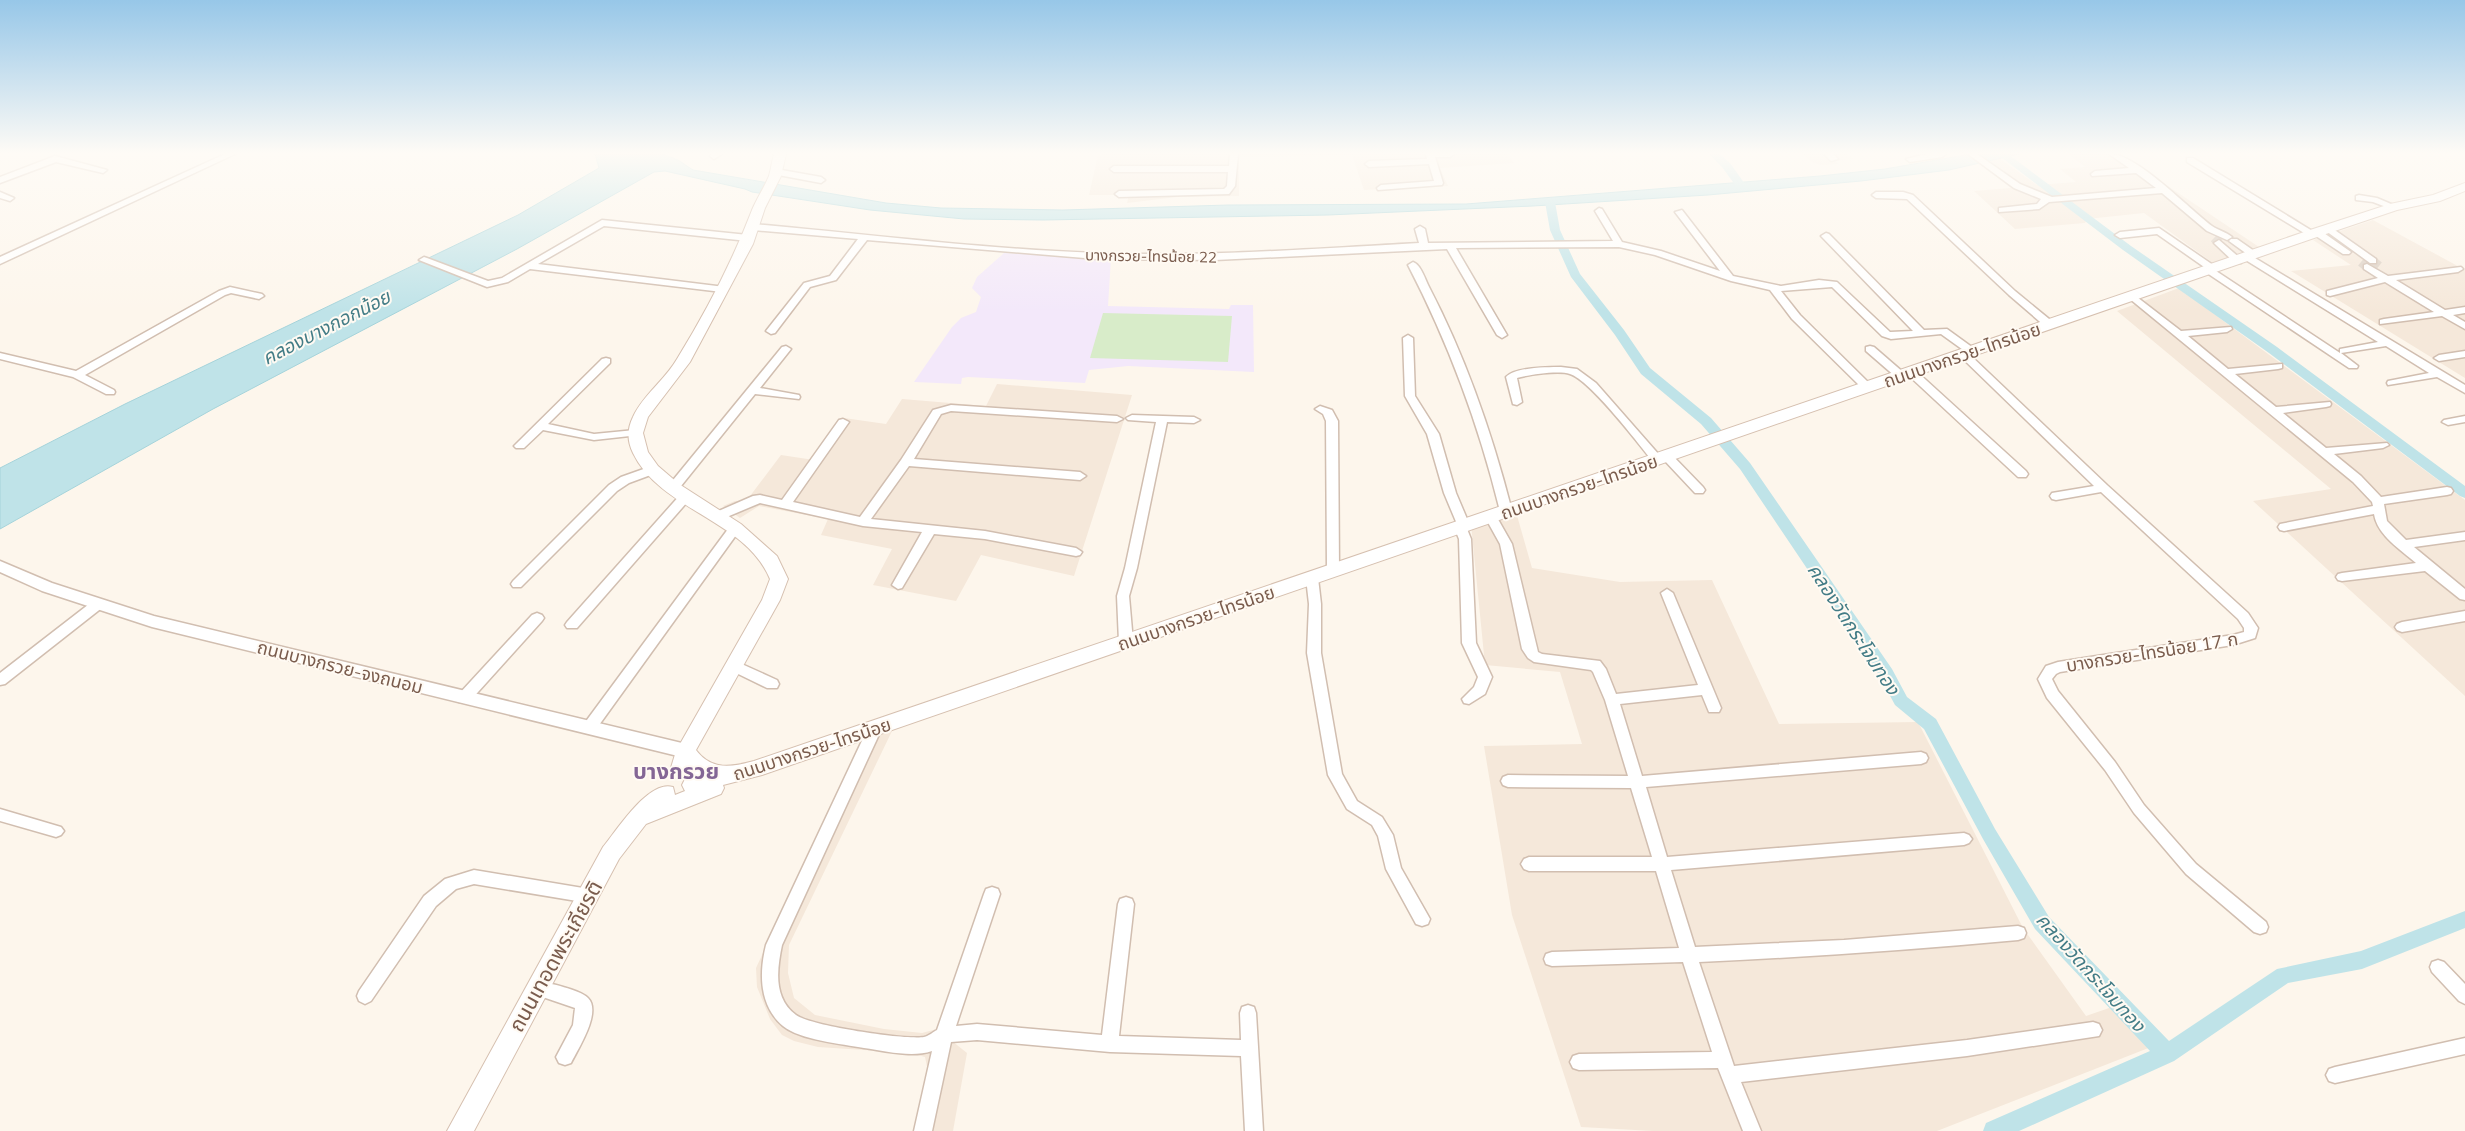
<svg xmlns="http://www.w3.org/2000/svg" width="2465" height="1131" font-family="Mulish,'Noto Sans Thai',sans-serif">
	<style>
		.residential { fill: #f5e8da }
		.education { fill: #f3e8fa }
		.green { fill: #d8ecc9 }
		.water { fill: #bfe3e8; stroke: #a5d3da }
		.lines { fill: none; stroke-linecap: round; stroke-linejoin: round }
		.canal { fill: #bfe3e8; fill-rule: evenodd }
		.minor-tunnel { stroke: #dcd0c4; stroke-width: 9; stroke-dasharray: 9 5; stroke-linecap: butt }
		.minor-casing { stroke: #d1beb0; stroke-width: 3 }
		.tertiary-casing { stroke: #d1beb0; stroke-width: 3 }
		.secondary-casing { stroke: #d6c0b0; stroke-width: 2 }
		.minor { fill: #fff; fill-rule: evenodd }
		.tertiary { fill: #fff; fill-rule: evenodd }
		.secondary { fill: #fff; fill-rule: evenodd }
		.labels { text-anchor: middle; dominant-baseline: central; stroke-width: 4; stroke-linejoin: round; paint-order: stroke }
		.far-street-label { font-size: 15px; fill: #7a5c4d; stroke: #fffaf3 }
		.street-label { font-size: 18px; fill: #7a5c4d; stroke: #fffaf3 }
		.water-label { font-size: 19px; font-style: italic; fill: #437c86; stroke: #fffaf3 }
		.near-street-label { font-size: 21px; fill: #7a5c4d; stroke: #fffaf3 }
		.district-label { font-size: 22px; font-weight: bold; fill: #846695; stroke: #fffaf3 }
	</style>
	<rect width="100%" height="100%" fill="#fdf6ec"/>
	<path class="residential" d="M 1106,154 L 1508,154 L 1514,163 L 1440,168 L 1448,186 L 1364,190 L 1352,155 L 1239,157 L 1239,196 L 1177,197 L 1127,203 L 1129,195 L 1089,195 L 1098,155 Z
		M 1802,154 L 1847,154 L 1853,159 L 1835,161 L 1839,164 L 1821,165 L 1814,163 Z
		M 1968,154 L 1993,154 L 2037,185 L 2076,182 L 2060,169 L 2085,167 L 2069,154 L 2120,154 L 2262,249 L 2213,263 L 2144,213 L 2087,219 L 2085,223 L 2015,229 L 1974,191 L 2011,188 Z
		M 2373,220 L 2465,270 L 2465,378 L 2291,271 L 2351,265 L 2313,240 Z
		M 2179,288 L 2465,500 L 2465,696 L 2253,501 L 2331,489 L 2117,311 Z
		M 997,384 L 1132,395 L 1074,576 L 981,555 L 956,601 L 873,585 L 892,549 L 821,535 L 828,519 L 759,506 L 740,518 L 723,506 L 735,501 L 747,500 L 781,455 L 814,460 L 844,418 L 886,424 L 902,399 L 986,406 Z
		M 1516,512 L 1532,568 L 1620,582 L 1712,580 L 1779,724 L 1918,722 L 2023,928 L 2086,1016 L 2112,1007 L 2151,1047 L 1937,1131 L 1653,1131 L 1581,1127 L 1512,915 L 1484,746 L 1582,744 L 1560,672 L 1485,665 L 1471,524 Z
		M 892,731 L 789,945 L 788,973 L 794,998 L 815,1015 L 884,1029 L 922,1033 L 937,1029 L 967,1053 L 953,1131 L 915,1131 L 928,1071 L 925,1057 L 910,1053 L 818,1047 L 794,1041 L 782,1035 L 770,1019 L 757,987 L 756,968 L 861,742 Z"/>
	<path class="education" d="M 1004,253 L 1111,258 L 1108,306 L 1229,309 L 1231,305 L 1253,305 L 1254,372 L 1128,366 L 1089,370 L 1085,383 L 968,377 L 962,378 L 961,384 L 914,382 L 952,327 L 961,318 L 976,312 L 981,297 L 972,288 L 977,277 Z"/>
	<path class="green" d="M 1103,313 L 1232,316 L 1228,362 L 1090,358 Z"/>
	<path class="water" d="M 595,154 L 662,154 L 678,160 L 693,170 L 886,203 L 941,208 L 1063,210 L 1228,205 L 1466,204 L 1820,176 L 1885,169 L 1971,154 L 2019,154 L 1949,170 L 1861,181 L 1708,195 L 1533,206 L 1328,215 L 1043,220 L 964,219 L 870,210 L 752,192 L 745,189 L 665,171 L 654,172 L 517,249 L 213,409 L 0,529 L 0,468 L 125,404 L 518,215 L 599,168 Z"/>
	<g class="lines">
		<path class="canal" d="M 1709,154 L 1720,154 L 1730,163 L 1747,187 L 1746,189 L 1738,189 L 1722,167 Z
			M 1997,154 L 2008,154 L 2131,246 L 2277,347 L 2465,486 L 2465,498 L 2460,496 L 2269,353 L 2123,250 Z
			M 1550,199 L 1555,202 L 1560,230 L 1580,274 L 1624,330 L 1650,368 L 1711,418 L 1750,463 L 1892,669 L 1907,697 L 1936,719 L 1995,829 L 2049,917 L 2169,1041 L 2277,969 L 2361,951 L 2465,911 L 2465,928 L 2362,969 L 2288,983 L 2174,1061 L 2019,1131 L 1983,1131 L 1986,1123 L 2150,1051 L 2035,929 L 1983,839 L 1924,729 L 1895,705 L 1880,677 L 1740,469 L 1701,424 L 1641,374 L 1615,335 L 1571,277 L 1550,230 L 1545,202 Z"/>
		<path class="minor-tunnel" d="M 2214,238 L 2219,243
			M 2373,261 L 2379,266
			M 2361,262 L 2367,267"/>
		<defs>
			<path id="minor" d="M 225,154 L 235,154 L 0,264 L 0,257 Z
				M 712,154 L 722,154 L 714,159 L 710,156 Z
				M 1230,154 L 1238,154 L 1235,186 L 1229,194 L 1119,197 L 1115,194 L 1119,191 L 1224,189 L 1227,186 L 1228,172 L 1114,172 L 1110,169 L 1114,166 L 1229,166 Z
				M 1426,154 L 1454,154 L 1450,157 L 1435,157 L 1443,183 L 1442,185 L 1378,190 L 1377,188 L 1381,185 L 1434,181 L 1429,164 L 1369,167 L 1365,164 L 1369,161 L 1427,159 Z
				M 1824,154 L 1833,154 L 1838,159 L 1831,161 Z
				M 1927,154 L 1946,154 L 1942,157 L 1910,162 L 1906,159 Z
				M 1968,154 L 1977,154 L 2020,184 L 2052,197 L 2156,188 L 2136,173 L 2092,176 L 2091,174 L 2095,171 L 2129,168 L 2109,154 C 2136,153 2188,208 2212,226 C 2218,230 2226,232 2232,237 L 2227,240 L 2207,231 L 2162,193 L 2049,202 L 2039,209 L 1999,212 L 1999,208 L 2037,204 L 2041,199 L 2014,188 Z
				M 55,156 L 107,170 L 103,173 L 56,162 L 0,183 L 0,177 Z
				M 2187,158 L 2193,158 L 2314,232 L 2321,231 L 2351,252 L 2349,254 L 2343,254 L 2316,236 L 2309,236 L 2187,162 Z
				M 776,169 L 821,177 L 825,180 L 821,183 L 773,174 L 773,170 Z
				M 0,192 L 14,198 L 10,201 L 0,198 Z
				M 1903,192 L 1913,195 L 2015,291 L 2054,323 L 2054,327 L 2046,327 L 2009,295 L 1907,199 L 1876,198 L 1872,195 L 1876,192 Z
				M 2359,195 L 2377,198 L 2398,207 L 2394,210 L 2373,202 L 2356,200 L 2356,196 Z
				M 1599,208 L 1602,209 L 1622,242 L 1661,251 L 1720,271 L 1675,212 L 1682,210 L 1733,276 L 1781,286 L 1819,280 L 1837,282 L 1890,332 L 1913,331 L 1821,236 L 1826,233 L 1829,234 L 1924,330 L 1947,329 L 1976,350 L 1976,354 L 1969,354 L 2107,485 L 2248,613 L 2258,628 L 2255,638 L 2233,645 L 2060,672 L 2056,674 L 2052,679 L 2058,691 L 2115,762 L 2144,805 L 2196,864 L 2266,922 L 2268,927 L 2266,932 L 2260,934 L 2254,932 L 2186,874 L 2134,813 L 2105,770 L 2047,698 L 2038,679 L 2046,666 L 2058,662 L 2233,635 L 2244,632 L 2244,628 L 2238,619 L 2101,492 L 2056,500 L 2052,499 L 2050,496 L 2052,493 L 2094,486 L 1959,355 L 1966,352 L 1941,334 L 1891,339 L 1882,336 L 1832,287 L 1781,291 L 1800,315 L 1871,385 L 1872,387 L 1867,390 L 1863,389 L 1792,319 L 1770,290 L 1731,281 L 1655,255 L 1619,247 L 1456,248 L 1507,335 L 1502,338 L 1497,335 L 1447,249 L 1215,260 L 1097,259 L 867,240 L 836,280 L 810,287 L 775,333 L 771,334 L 766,331 L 804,283 L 830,276 L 858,239 L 753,230 L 748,227 L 753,224 C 867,234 982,249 1097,253 C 1204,257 1311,249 1419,243 L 1415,229 L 1420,226 L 1425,229 L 1428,243 L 1613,241 L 1595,211 Z
				M 602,220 L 748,235 L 753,238 L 748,241 L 604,226 L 538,264 L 725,287 L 727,289 L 722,292 L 530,269 L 508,282 L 487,287 L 419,260 L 424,257 L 427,258 L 488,281 L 502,278 Z
				M 2329,226 L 2376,259 L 2376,263 L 2370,263 L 2326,231 L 2324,229 Z
				M 2159,228 L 2216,267 L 2216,271 L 2340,353 L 2340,349 L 2378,342 L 2244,259 L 2242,257 L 2247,254 L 2229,241 L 2231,239 L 2237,239 L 2257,253 L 2259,255 L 2255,258 L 2465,385 L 2465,393 L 2437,377 L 2388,385 L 2387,383 L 2388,381 L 2429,373 L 2386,346 L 2341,353 L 2358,366 L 2357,368 L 2349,368 L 2207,273 L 2207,269 L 2157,234 L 2120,238 L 2115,235 L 2120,232 Z
				M 2219,240 L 2241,259 L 2241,263 L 2235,263 L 2216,245 L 2214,243 Z
				M 1413,262 C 1421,265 1425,279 1429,287 C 1466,358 1492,433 1512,511 L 1510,514 L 1502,514 L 1500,511 C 1479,425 1449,344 1408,265 Z
				M 2367,264 L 2388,276 L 2461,267 L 2463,269 L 2458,272 L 2396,280 L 2445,310 L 2465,307 L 2465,313 L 2453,315 L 2465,322 L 2465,329 L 2442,316 L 2380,324 L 2380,320 L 2384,319 L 2434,312 L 2385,282 L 2330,296 L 2327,295 L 2327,291 L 2378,278 L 2364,269 L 2364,265 Z
				M 230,287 L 262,294 L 264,296 L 259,299 L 231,293 L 225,295 L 85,375 L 114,390 L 115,392 L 114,394 L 106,394 L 73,377 L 0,359 L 0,353 L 76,371 L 219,291 Z
				M 2133,294 L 2181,331 L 2231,327 L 2232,329 L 2227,332 L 2188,336 L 2228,369 L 2282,364 L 2282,368 L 2278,369 L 2235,374 L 2276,407 L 2330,402 L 2331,404 L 2330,406 L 2326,407 L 2283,413 L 2326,448 L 2387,443 L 2389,445 L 2383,448 L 2334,454 L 2361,476 L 2381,497 L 2447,487 L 2451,488 L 2453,491 L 2451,494 L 2447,495 L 2384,504 L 2387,521 L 2406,540 L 2465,532 L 2465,540 L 2414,547 L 2465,589 L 2465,600 L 2460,599 L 2425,571 L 2342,581 L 2338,580 L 2336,577 L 2338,574 L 2342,573 L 2416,563 C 2401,550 2377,535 2374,514 L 2284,531 L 2280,530 L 2278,527 L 2280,524 L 2373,506 L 2372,502 L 2353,482 L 2130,299 L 2128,297 Z
				M 1408,335 L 1413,338 L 1415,396 L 1439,434 L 1456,493 L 1470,526 L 1467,529 L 1471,539 L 1476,643 L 1492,677 L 1485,694 L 1469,704 L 1464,703 L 1462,699 L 1474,687 L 1478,677 L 1462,643 L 1459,539 L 1454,527 L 1457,524 L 1444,493 L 1427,434 L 1405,396 L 1403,338 Z
				M 786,346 L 791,349 L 760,388 L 799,395 L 800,397 L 799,399 L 755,394 L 677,491 L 669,491 L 667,488 L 669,485 L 782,347 Z
				M 1870,346 L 1874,347 L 1904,373 L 1904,377 L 1896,377 L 1866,351 L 1866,347 Z
				M 2465,351 L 2465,357 L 2439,361 L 2434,358 L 2439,355 Z
				M 606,358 L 610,359 L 610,363 L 548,424 L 594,434 L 635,430 L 641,433 L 639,435 L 594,440 L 543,430 L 524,448 L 516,448 L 514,446 L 516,444 L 602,359 Z
				M 1561,367 L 1577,369 L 1596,383 L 1661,457 L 1667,453 L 1671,454 L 1703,487 L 1705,490 L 1703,493 L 1695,493 L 1664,460 L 1658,464 L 1654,463 C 1639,444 1590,380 1570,374 C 1558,370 1528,375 1517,378 L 1522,402 L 1517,405 L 1513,404 L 1506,377 C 1515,367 1548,367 1561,367 Z
				M 1911,369 L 1915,370 L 2026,471 L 2028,474 L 2026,477 L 2018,477 L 1907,374 L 1907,370 Z
				M 951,405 L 1117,416 L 1123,419 L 1117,422 L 951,411 L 941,414 L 914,459 L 1080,472 L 1086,476 L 1080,480 L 909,466 L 871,519 L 985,531 L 1076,548 L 1082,552 L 1080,555 L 1076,556 L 985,539 L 934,534 L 902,588 L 898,589 L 892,585 L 922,532 L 863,526 L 760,503 L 722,519 L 714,519 L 712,516 L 714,513 L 753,496 L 760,495 L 782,500 L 839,420 L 843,419 L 849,422 L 793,502 L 860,517 L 901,460 L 933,410 Z
				M 1320,406 L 1332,410 L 1338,421 L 1339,570 L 1333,574 L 1327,570 L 1326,421 L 1323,414 L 1315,409 Z
				M 1132,415 L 1194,417 L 1200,420 L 1194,423 L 1167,422 L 1137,568 L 1129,596 L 1133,642 L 1131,645 L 1121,645 L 1119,642 L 1117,596 L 1125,568 L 1156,422 L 1128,420 L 1126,418 Z
				M 2465,416 L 2465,422 L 2448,425 L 2442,422 L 2444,420 Z
				M 652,466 L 656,467 L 658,470 L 656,473 L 629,483 L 617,491 L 521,587 L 513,587 L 511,584 L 513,581 L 609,485 L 621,477 Z
				M 685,493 L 691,497 L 689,500 L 577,628 L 567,628 L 565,625 L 567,622 L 681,494 Z
				M 1491,513 L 1495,514 L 1512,544 L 1538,652 L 1542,654 L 1600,661 L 1606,669 L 1616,694 L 1698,685 L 1661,593 L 1667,589 L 1673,593 L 1721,708 L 1719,712 L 1709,712 L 1702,695 L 1620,704 L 1642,776 L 1921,752 L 1926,754 L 1928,758 L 1926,762 L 1921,764 L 1646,787 L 1667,857 L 1964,833 L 1969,835 L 1972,839 L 1969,843 L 1964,845 L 1671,870 L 1695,947 L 1844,940 L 2018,926 L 2024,928 L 2026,933 L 2024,938 L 2018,940 C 1912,950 1806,957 1699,962 L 1734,1066 L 1967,1040 L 2093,1022 L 2099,1024 L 2102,1030 L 2099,1036 L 1967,1056 L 1741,1082 L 1761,1131 L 1743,1131 L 1718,1068 L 1579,1070 L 1573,1068 L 1570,1062 L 1573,1056 L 1579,1054 L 1712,1052 L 1683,962 L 1552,966 L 1546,964 L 1544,959 L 1546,954 L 1552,952 L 1679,948 L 1656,871 L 1529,871 L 1524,869 L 1521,864 L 1524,859 L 1529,857 L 1652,857 L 1631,788 L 1508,787 L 1503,785 L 1501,781 L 1503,777 L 1508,775 L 1628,776 L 1605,700 L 1593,672 L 1591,670 L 1534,662 L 1528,658 L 1522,649 L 1500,544 L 1485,517 Z
				M 735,524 L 739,525 L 741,528 L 739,531 L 594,732 L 589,733 L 584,732 L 582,728 L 584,724 L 731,525 Z
				M 1312,574 L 1318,578 L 1321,604 L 1321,653 L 1342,774 L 1357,801 L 1382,817 L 1393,835 L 1401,868 L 1430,919 L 1428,924 L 1422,926 L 1416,924 L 1386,869 L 1378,836 L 1372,825 L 1347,809 L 1328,775 L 1307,653 L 1309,604 L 1306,578 Z
				M 98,599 L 103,601 L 104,604 L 103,607 L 5,684 L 0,685 L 0,673 L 93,601 Z
				M 2465,611 L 2465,621 L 2402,632 L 2397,630 L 2395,627 L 2397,624 L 2402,622 Z
				M 537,613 L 542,615 L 544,618 L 542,621 L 469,702 L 459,702 L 457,698 L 459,694 L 532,615 Z
				M 735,661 L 777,680 L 779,684 L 777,688 L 767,688 L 730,670 L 728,666 L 730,662 Z
				M 875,723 L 880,724 L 882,728 L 782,945 C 777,969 773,998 796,1015 C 811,1026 905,1040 924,1037 C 929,1036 933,1032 937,1030 L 984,894 L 986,889 L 992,887 L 998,889 L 1000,894 L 956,1026 L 977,1024 L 1102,1035 L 1118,904 L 1120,899 L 1126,897 L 1132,899 L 1134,904 L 1119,1036 L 1241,1040 L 1240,1013 L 1242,1007 L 1248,1005 L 1254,1007 L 1256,1013 L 1263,1131 L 1245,1131 L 1241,1056 L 1110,1052 L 977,1040 L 951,1042 L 932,1131 L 914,1131 L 932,1051 C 912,1058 885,1051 864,1048 C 842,1044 800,1040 783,1026 C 759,1006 759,973 766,945 L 868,728 L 870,724 Z
				M 0,809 L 61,827 L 64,831 L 61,835 L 56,837 L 0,821 Z
				M 474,870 L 589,889 L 595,891 L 597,896 L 595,901 L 589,903 L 474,884 L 456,889 L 436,906 L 371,1001 L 365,1004 L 359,1001 L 357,996 L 359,991 L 424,896 L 445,879 Z
				M 2438,960 L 2444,962 L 2465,984 L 2465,1004 L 2459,1001 L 2432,972 L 2430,967 L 2432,962 Z
				M 537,980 C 550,984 579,989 588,998 C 602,1012 578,1049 571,1063 L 565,1065 L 559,1063 L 556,1057 L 573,1025 L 575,1008 L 531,993 L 529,988 L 531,983 Z
				M 2465,1038 L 2465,1054 L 2335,1083 L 2329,1081 L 2326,1075 L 2329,1069 L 2335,1067 Z"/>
			<path id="tertiary" d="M 0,561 L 52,583 L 154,616 L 686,744 L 692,746 L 695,751 L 692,756 L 686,758 L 152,627 L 42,591 L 0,572 Z"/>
			<path id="secondary" d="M 774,154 L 786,154 L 781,176 L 765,208 L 753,244 L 690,362 L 648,417 L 643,433 L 648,452 L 658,466 L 679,484 L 741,524 L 777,556 L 788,579 L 780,600 L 696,750 C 712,771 732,767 754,761 L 2307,231 L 2390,204 L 2433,195 L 2465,183 L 2465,191 L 2440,201 L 2397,210 L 2317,237 L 762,775 L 723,785 L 724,788 L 721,794 L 646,824 L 619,859 L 474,1131 L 447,1131 L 603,847 C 617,830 649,779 673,787 L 675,795 L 685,791 L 682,785 L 685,779 L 697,776 L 690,771 L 687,777 L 680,779 L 673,777 L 670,771 L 676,751 L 762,600 L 770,579 C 745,519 661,511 633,453 C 627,441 627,429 633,417 C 643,395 665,380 677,359 C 706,312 732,262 752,210 C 757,198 764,188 769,176 C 771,169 772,161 774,154 Z"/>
		</defs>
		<use href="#minor" class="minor-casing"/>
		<use href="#tertiary" class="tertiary-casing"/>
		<use href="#secondary" class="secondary-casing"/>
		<use href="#minor" class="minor"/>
		<use href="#tertiary" class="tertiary"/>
		<use href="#secondary" class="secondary"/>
	</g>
	<linearGradient id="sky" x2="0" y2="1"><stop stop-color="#97c7e8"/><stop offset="0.49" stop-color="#fefbf6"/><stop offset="1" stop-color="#fefbf6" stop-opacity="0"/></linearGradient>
	<rect width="2465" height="312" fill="url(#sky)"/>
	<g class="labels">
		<g class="far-street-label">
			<text transform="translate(1151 256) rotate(1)">บางกรวย-ไทรน้อย 22</text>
		</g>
		<g class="street-label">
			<text transform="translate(1962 355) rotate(-19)">ถนนบางกรวย-ไทรน้อย</text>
			<text transform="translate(1579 487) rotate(-19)">ถนนบางกรวย-ไทรน้อย</text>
			<text transform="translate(1196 618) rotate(-19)">ถนนบางกรวย-ไทรน้อย</text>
			<text transform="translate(2152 652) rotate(-9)">บางกรวย-ไทรน้อย 17 ก</text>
			<text transform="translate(340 667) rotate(14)">ถนนบางกรวย-จงถนอม</text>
			<text transform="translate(812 749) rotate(-18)">ถนนบางกรวย-ไทรน้อย</text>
		</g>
		<g class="water-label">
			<text transform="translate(326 327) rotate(-27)">คลองบางกอกน้อย</text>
			<text transform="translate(1854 629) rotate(57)">คลองวัดกระโจมทอง</text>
			<text transform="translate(2091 972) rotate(48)">คลองวัดกระโจมทอง</text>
		</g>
		<g class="near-street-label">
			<text transform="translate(555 956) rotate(-61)">ถนนเทอดพระเกียรติ</text>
		</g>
		<g class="district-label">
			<text x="676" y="771">บางกรวย</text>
		</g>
	</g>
</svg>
